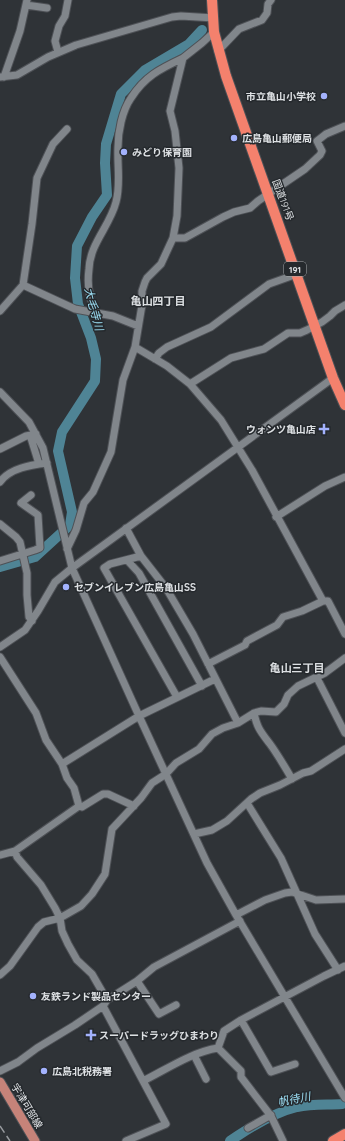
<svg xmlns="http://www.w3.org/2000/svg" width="345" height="1141" font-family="Quicksand,'Noto Sans JP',sans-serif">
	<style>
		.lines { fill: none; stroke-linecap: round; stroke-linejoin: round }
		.river { stroke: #4f8495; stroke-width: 10 }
		.minor-casing { stroke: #4e5156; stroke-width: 9 }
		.major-casing { stroke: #4e5156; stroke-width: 11 }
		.highway-casing { stroke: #4e5156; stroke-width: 12 }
		.minor { stroke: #81868b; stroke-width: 7 }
		.major { stroke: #c68379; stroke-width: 9 }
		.highway { stroke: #f4816d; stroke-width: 10 }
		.rail { stroke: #989b9f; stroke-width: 1.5; stroke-dasharray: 8 4; stroke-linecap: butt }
		.poi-dot { fill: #a3b2fd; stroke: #25292d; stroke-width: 1.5 }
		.labels { text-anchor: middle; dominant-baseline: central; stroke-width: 3; stroke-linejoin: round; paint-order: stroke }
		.shield { fill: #25292d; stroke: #a6a9ac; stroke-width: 1 }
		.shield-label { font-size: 9px; font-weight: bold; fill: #dde0e3 }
		.poi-label { font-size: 10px; font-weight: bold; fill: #dde0e3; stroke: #25292d; text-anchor: start }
		.street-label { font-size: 10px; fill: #dde0e3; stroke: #25292d }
		.neighbourhood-label { font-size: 11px; font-weight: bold; fill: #dde0e3; stroke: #25292d }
		.water-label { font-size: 11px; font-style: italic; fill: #9ee1f7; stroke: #25292d }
	</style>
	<rect width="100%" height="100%" fill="#2f3337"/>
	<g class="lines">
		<path class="river" d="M 0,567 L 35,557 L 70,525 L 72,512 L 58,451 L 62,432 L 95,381 L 96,359 L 91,338 L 78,304 L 75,278 L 77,246 L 92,217 L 107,195 L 105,163 L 106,144 L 121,94 L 145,70 L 189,44 L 202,30
			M 230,1141 C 249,1128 276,1112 297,1107 C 312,1104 327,1105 342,1104 L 345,1103"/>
		<defs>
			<path id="minor" d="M 26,5 L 47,8
				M 218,51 L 239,29 L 262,20 L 267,13 L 268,4 L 271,0
				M 58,52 L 55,41 L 59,26 L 65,16 L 68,0
				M 0,77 L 17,75 L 48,57 L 76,45 L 172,17 L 181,16 L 214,18
				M 4,77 L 20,31 L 27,0
				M 173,238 L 185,238 L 223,217 L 234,212 L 250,208 L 258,201 L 305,169 L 320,155 L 322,151 L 317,141 L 326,134 L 345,126
				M 23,285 L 75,309 L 113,316 L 138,326
				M 0,311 L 23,285 L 32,224 L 37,178 L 53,144 L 67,129
				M 97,313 C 94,307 91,302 90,296 C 88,288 88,277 89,269 C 90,243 110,226 116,202 C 121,184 117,166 118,147 C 118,132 122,111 131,98 C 145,76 160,69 183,58
				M 135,347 L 167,366 L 190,384 L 221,420 L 252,470 L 323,601
				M 155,359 L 159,353 L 167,347 L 211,327 L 269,284 L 297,274
				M 190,384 L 231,358 L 264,349 L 288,333 L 300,333 L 307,330 L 322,322 L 330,316 L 335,311 L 345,305
				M 0,392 L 29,422 L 43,448 L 72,568 L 139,716 L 207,863 L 236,915 L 345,1098
				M 30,435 L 39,464
				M 0,449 L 26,436 L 36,434
				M 0,482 C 10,468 31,465 47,463
				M 276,517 L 325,486 L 345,477
				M 0,524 L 16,537 L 20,542 L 27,573 L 27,595 L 29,617 L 32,621
				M 126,528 L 141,556 L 166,588 L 193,634 L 238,723
				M 67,549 L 76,530 L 84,503 L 93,492 L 111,452 L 123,380 L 135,347 L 142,305 L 142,291 L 145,282 L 147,278 L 161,264 L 173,238 L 177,216 L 179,168 L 175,131 L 170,111 L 183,58 L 202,43 L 214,32
				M 141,556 L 110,564 L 104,568 L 177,697
				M 127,560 L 139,573 L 202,686
				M 0,561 L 35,550 L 40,548 L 38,515 L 21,503 L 31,495
				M 0,647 L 25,630 L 38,611 L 55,582 L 72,568 L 333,378
				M 0,657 L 36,713 L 46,740 L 62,764 L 67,778 L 74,788 L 79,806
				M 208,664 L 245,645 L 247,641 L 277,625 L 283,617 L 302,611 L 323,601 L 328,601 L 345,634
				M 317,678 L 345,733
				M 254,713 C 257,728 261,732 270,744 C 278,755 285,767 292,779
				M 62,764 L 139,716 L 215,679
				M 247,803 L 281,858 L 315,934 L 338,970
				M 194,834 L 212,830 L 227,821 L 251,799 L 260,793 L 280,785 L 303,773 L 311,771 L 345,749
				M 15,851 L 17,857 L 41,885 L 55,908 L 60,918 L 62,931 L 68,944 L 77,960 L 92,974 L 107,1000
				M 0,855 L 15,851 L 79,806 L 82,807 L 103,794 L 108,794 L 134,806
				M 236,915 L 265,900 L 285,893 L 292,892 L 316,900 L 345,899
				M 0,975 L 10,966 L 38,927 L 44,922 L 60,918 L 81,906 L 92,894 L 105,874 L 112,829 L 141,798 L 152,783 L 166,774 L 176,763 L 199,749 L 212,734 L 223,728 L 238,723 L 254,713 L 261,711 L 276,712 L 284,704 L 288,695 L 298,686 L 325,673 L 345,658
				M 137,981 L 159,1014 L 176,1005
				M 103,1006 L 166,1124 L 126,1141
				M 241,1020 L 271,1072 L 295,1064
				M 218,1048 L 224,1031 L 241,1020 L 324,976 L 345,966
				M 194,1055 L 206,1079
				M 0,1071 L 18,1062 L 37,1048 L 75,1025 L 103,1006 L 107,1000 L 137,981 L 154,967 L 240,921
				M 143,1081 C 167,1069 192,1052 218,1048 L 241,1071 L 241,1077 L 271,1116 L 283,1141
				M 248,1128 L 271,1115"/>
			<path id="major" d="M 0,1082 L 35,1141"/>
			<path id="highway" d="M 212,0 L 214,32 L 226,76 L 333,378 L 345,405
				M 333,1141 L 345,1134"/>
		</defs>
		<use href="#minor" class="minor-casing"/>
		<use href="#major" class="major-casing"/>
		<use href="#highway" class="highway-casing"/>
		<use href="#minor" class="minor"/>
		<use href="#major" class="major"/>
		<use href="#highway" class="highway"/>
		<path class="rail" d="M 0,1126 L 10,1141"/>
	</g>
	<g class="poi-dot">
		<circle cx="324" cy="96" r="4"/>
		<circle cx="234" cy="138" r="4"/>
		<circle cx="124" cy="152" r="4"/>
		<path d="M322 423h4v4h4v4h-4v4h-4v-4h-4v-4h4z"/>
		<circle cx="66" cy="587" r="4"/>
		<circle cx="33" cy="996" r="4"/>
		<path d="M89 1029h4v4h4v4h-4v4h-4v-4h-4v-4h4z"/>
		<circle cx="44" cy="1071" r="4"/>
	</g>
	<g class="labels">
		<rect class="shield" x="284" y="262" width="22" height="14" rx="3"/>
		<g class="shield-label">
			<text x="295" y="269">191</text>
		</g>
		<g class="poi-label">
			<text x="316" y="96" text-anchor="end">市立亀山小学校</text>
			<text x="242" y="138">広島亀山郵便局</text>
			<text x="132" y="152">みどり保育園</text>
			<text x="316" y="429" text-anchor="end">ウォンツ亀山店</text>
			<text x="74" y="587">セブンイレブン広島亀山SS</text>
			<text x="41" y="996">友鉄ランド製品センター</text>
			<text x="99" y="1035">スーパードラッグひまわり</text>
			<text x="52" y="1071">広島北税務署</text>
		</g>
		<g class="street-label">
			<text transform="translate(283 200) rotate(70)">国道191号</text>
			<text transform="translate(27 1106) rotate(59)">宇津可部線</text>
		</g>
		<g class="neighbourhood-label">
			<text x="158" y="301">亀山四丁目</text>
			<text x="297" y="668">亀山三丁目</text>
		</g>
		<g class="water-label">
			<text transform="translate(94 309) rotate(75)">大毛寺川</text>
			<text transform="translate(294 1099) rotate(-11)">帆待川</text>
		</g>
	</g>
</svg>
